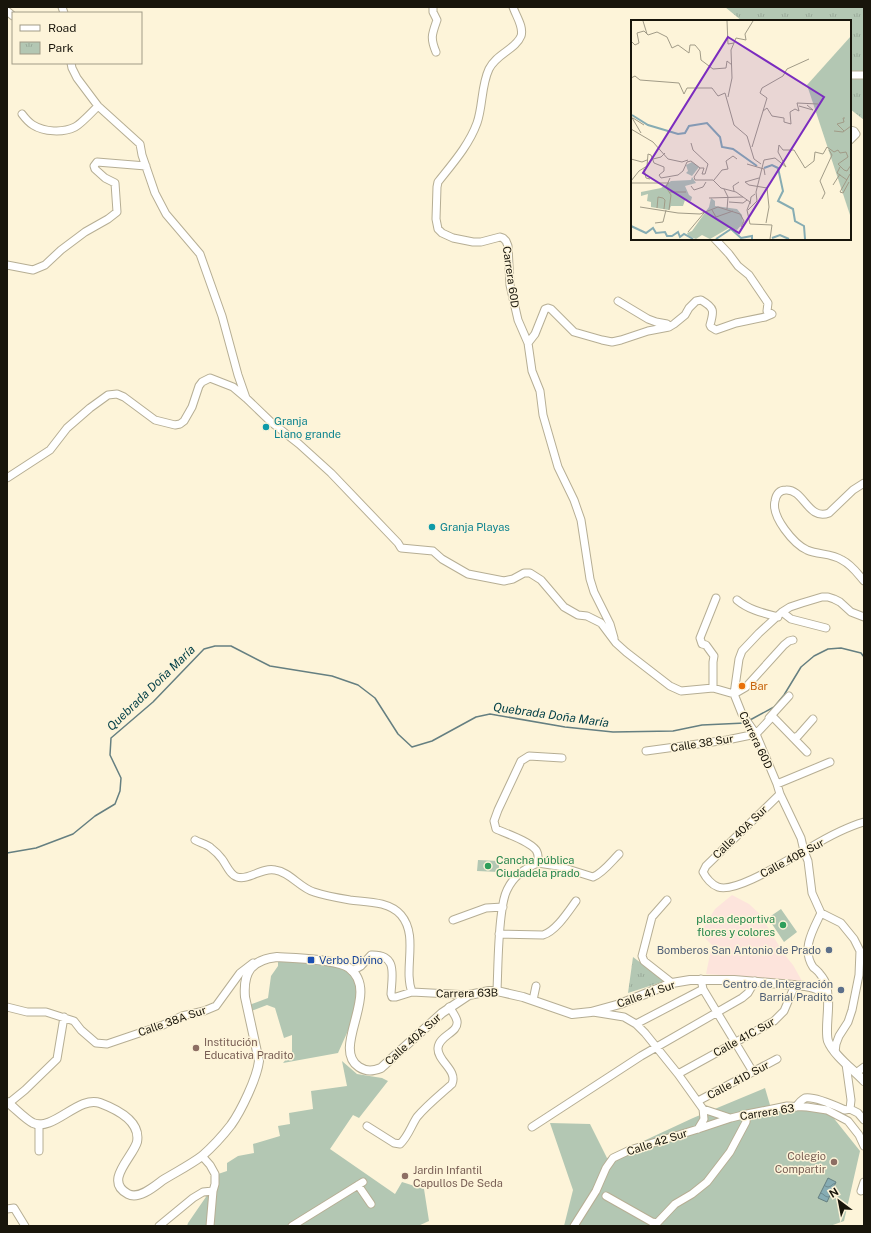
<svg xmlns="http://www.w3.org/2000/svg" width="871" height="1233" font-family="'Public Sans',sans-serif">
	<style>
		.education { fill: #fde4dc }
		.grass { fill: #b3c7b3 }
		.park { fill: url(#park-tufts) }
		.water { fill: url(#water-waves); stroke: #657f81 }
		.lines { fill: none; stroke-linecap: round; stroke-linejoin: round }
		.stream { stroke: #657f81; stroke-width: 1.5 }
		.minor-casing { stroke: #b6ae94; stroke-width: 9 }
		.major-casing { stroke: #b6ae94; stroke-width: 10 }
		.minor { stroke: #fff; stroke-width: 7 }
		.major { stroke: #fff; stroke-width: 8 }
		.culture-dot { fill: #0f9aa8; stroke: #fdf4d9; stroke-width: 1.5 }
		.food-dot { fill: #e8710a; stroke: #fdf4d9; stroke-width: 1.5 }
		.leisure-dot { fill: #2e9e5b; stroke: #fdf4d9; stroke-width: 1.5 }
		.service-dot { fill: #5c6f8a; stroke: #fdf4d9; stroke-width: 1.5 }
		.transit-dot { fill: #1a4fb4; stroke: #fdf4d9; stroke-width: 1.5 }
		.education-dot { fill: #8d6e63; stroke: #fdf4d9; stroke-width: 1.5 }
		.labels { text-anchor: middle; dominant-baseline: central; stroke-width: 3; stroke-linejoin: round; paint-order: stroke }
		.street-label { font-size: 11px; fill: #18150b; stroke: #fdf4d9 }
		.culture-label { font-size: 11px; fill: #0d838f; stroke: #fdf4d9; text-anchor: start }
		.food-label { font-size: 11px; fill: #c56008; stroke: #fdf4d9; text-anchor: start }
		.leisure-label { font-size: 11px; fill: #27864d; stroke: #fdf4d9; text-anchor: start }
		.service-label { font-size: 11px; fill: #4e5e75; stroke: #fdf4d9; text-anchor: end }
		.transit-label { font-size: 11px; fill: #164399; stroke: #fdf4d9; text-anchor: start }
		.education-label { font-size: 11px; fill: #785e54; stroke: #fdf4d9; text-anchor: start }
		.water-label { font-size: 12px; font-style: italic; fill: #003e46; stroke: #fdf4d9 }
		.inset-river { fill: none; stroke: #86acb3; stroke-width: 2 }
		.inset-road { fill: none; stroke: #a19b87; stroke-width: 1 }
		.view { fill: #7b2cbf; fill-opacity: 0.15; stroke: #7b2cbf; stroke-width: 2 }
		.inset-edge { fill: none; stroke: #18150b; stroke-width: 2 }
	</style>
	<defs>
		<pattern id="park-tufts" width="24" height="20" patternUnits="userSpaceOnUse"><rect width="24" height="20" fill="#b3c7b3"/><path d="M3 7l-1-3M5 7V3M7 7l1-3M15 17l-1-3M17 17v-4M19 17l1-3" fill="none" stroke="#9a9"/></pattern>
		<pattern id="water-waves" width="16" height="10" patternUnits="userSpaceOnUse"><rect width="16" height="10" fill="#86acb3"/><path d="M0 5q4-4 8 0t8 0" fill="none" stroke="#6d8b90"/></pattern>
	</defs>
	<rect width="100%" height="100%" fill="#fdf4d9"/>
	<path class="education" d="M 732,895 L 749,904 L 763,917 L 767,926 L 784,954 L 793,965 L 802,981 L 706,974 L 712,945 L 700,933 L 715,909 Z"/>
	<path class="grass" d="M 478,860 L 499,861 L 499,872 L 477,871 Z
		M 781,909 L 797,932 L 784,942 L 768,918 Z
		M 278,960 L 313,963 L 344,968 L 355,979 L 358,999 L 351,1024 L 338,1053 L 283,1063 L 292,1052 L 292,1035 L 284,1038 L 275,1008 L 267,1005 L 251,1011 L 249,1005 L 268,998 L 271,976 L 278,966 Z
		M 342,1061 L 357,1074 L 382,1078 L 388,1081 L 359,1118 L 353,1115 L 330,1149 L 395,1194 L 402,1182 L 424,1189 L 429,1221 L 418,1226 L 187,1226 L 188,1223 L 219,1178 L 218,1174 L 227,1171 L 227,1163 L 238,1156 L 254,1153 L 253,1144 L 280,1136 L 278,1126 L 290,1124 L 289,1113 L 313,1109 L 311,1091 L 347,1086 Z
		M 765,1088 L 770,1105 L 824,1106 L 860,1151 L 844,1221 L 830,1226 L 564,1226 L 573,1190 L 550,1123 L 590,1124 L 607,1158 L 693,1118 Z"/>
	<path class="park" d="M 725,7 L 864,7 L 864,120 L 850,109 L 850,21 L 742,21 Z
		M 633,957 L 665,981 L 628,993 Z"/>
	<path class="water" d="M 828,1178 L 836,1182 L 827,1202 L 818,1198 Z"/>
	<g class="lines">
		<path class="stream" d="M 750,720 L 774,707 L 784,695 L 801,667 L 814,656 L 828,649 L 841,648 L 861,653 L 864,657
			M 7,853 L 36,848 L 73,834 L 95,816 L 115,804 L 120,791 L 121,778 L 110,755 L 111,738 L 153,702 L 204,649 L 215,646 L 231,646 L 270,666 L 332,676 L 358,685 L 375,698 L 398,734 L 412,747 L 432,741 L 476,717 L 490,714 L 565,727 L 613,732 L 673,731 L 702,725 L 745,723"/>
		<defs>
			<path id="minor" d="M 62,7 L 64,13
				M 433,7 L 433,12 L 437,20 C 432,34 430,38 436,52
				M 513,7 C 516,16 524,27 521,36 C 516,49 496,54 489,69 C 481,86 483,106 477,123 C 469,145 453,163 438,182 L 437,187 L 436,219 L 438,229 L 442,233 L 453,238 L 473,242 L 481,242 L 500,237 L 503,238 L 506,241 L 508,246 L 510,285 L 518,320 L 528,343 L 532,371 L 540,391 L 543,415 L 558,467 L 574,500 L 581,520 L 590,579 L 594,592 L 610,624 L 614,638
				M 7,11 L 13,16
				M 71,63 L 72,68 L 77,78 L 98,106 L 140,144 L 142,155 L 155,193 L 166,214 L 200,254 L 222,316 L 238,375 L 246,398
				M 850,75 L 864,75
				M 22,114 C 25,118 28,122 33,125 C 44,132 63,133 75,127 C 81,124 93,111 98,106
				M 850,130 L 854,131 L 856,134 L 850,140
				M 7,265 L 33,270 L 45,265 L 61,250 L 85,232 L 108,219 L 117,212 L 115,183 L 105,178 L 95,169 L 94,166 L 97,162 L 146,166
				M 618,301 L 648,319 L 656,322 L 667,324 L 669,327
				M 528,343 L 535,334 L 545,309 L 548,308 L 551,309 L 574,332 L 602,340 L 612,342 L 621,340 L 648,331 L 669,327 L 674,324 L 685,315 L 689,308 L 696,301 L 701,300 C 715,308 714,311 710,325 L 711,327 L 716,330 L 736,323 L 765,317 L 772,314 L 767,311 L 768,303 L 749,275 L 738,266 L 729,254 L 715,239
				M 7,478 L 50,450 L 67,428 L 90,408 L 108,395 L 117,394 L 124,397 L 155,420 L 175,425 L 180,424 L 184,421 L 192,407 L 199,386 L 202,382 L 210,378 L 233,387 L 246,398 L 271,422 L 299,444 L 331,473 L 398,543 L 401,548 L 433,551 L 442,559 L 468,574 L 504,581 L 513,579 L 524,573 L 530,573 L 541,580 L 564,607 L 578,615 L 587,616 L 601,623 L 616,643 L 626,652 L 670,686 L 681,691 L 713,688 L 734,694
				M 864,483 L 853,490 L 829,513 C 808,521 804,489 786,490 C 779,490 776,495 775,501 C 771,517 794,544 807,550 C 819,555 831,553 842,560 C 852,565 857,573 864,581
				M 737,600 C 749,610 763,613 778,617
				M 782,612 L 791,619 L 826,628
				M 713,688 L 713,662 L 714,656 L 706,645 L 702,644 L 700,638 L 716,598
				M 734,694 L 746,687 L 784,645 L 789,641 L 793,640
				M 769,718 L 789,696
				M 794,738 L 798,736 L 813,719
				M 646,751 L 727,740 L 756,734 L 771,718 L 773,717 L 807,752
				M 777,784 L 830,762
				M 780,794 L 706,866 L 703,872 C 706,878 712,885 718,887 C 737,894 793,856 811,847 C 826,838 847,827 864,822
				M 195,840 C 200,843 207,844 211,848 C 215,851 219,855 222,859 C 226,864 230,875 237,877 C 248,881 262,867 275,870 C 290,872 300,888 314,892 C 326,896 338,898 350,900 C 366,902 389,901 401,915 C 419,936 403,969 412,992
				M 538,863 C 538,858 539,854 536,850 C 529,841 507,834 496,829 L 494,821 L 498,810 L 521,761 L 529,756 L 562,758
				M 538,863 L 558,866 L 593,877 C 603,873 611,862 619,854
				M 667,900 L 652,917 L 642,956 L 644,961 L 672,983
				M 821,913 C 813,930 801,949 813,967 C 815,969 818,971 820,974 C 827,982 828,989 828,1000
				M 453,920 L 486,908 L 503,907
				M 499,934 L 543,935 C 556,931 568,912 576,901
				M 352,971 L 361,966 L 371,955 C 398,954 392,975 391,994 L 392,997 L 396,997 L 412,992 L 469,995
				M 701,979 L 703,989 L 753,1072
				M 497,991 C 498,966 498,942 501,917 C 502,909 503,898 507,890 C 513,877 525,868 538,863
				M 533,1000 L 536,986
				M 7,1007 L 27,1012 L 46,1012 L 74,1021 L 81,1030 L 96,1043 L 107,1044 L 163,1025 L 182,1016 L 204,1011 L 216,1006 L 240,973 L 253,963
				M 593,1012 L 624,1017 L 636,1024 L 645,1033 L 678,1074 L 703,1109 L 704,1119 L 698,1129
				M 636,1024 L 703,989
				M 835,1052 L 836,1044 L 839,1036 L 848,1022 L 852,1010 L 859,975 L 860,951 L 854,939 L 841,923 L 821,913 L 812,893 L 808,861 L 804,851 L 801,838 L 780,794 L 777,784 L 756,734 L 742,714 L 734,694 L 739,659 L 742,651 L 759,633 L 782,612 L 790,607 L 802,603 L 822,597 L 828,597 L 834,599 L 840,602 L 851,612 L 864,617
				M 856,1073 L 864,1067
				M 678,1074 L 774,1021 L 784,1011 L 795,985
				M 698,1101 L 777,1059
				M 9,1103 L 25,1090 L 57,1059 L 64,1017
				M 796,1107 C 798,1104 801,1100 805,1098 C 815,1096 836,1106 845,1110 L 850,1109 L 851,1100 L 846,1064
				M 703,1109 L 730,1118
				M 850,1109 L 858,1113 L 864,1120
				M 367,1126 L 394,1143 L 400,1144 C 408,1137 411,1126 417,1117 C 427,1105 441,1094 452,1084 C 458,1070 437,1061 438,1048 C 439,1035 459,1033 457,1021 C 456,1016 452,1011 449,1007
				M 532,1127 L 641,1056 L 742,998 L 748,993 L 755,981
				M 39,1151 L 39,1124
				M 202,1156 L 210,1165 L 215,1174 L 215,1184 L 213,1191 L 210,1226
				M 358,1185 L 371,1204
				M 861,1191 L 864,1182
				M 606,1196 L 652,1222 L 657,1223 L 675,1204 L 692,1194 L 707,1182 L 730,1152 L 746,1122 L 747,1114
				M 7,1209 L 14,1208 L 25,1226
				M 159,1226 L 193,1198 L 203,1192 L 213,1191
				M 292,1226 L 363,1182
				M 574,1226 L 596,1191 L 606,1168 L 613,1158 L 630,1150 L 698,1129 L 731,1118 L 747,1114 L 787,1106 L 807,1107 L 827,1110 L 848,1121 L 859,1135 L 864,1146"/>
			<path id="major" d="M 7,1102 C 15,1108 25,1119 33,1123 C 53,1132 79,1095 100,1103 C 116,1109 141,1121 137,1142 C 133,1157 103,1181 128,1194 C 139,1200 155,1186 163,1180 C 176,1172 190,1165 202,1156 C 210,1149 224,1134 231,1125 C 241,1111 257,1078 259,1061 L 245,997 C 243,972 251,960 277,957 C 293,958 338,959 349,968 C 382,992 330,1048 359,1067 C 367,1072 373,1071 381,1068 L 442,1013 L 469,995 L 489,991 L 497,991 L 523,997 L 572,1014 L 591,1012 L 620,1004 L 672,983 L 690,980 L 734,980 L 805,986 C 818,988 820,990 828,1000 C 829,1011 825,1032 828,1041 C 834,1056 854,1070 864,1081"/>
		</defs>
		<use href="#minor" class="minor-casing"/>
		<use href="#major" class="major-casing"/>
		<use href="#minor" class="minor"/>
		<use href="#major" class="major"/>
	</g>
	<g class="culture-dot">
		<circle cx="266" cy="427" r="4"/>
		<circle cx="432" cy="527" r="4"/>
	</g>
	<circle class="food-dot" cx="742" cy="686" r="4"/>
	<g class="leisure-dot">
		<circle cx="488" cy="866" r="4"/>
		<circle cx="783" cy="925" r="4"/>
	</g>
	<g class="service-dot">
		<circle cx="829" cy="950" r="4"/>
		<circle cx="841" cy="990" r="4"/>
	</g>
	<rect class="transit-dot" x="307" y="956" width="8" height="8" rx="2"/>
	<g class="education-dot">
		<circle cx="196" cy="1048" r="4"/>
		<circle cx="834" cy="1162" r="4"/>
		<circle cx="405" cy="1176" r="4"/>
	</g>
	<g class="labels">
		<g class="street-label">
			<text transform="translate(511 277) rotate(82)">Carrera 60D</text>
			<text transform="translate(756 740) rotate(64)">Carrera 60D</text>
			<text transform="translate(702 743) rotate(-9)">Calle 38 Sur</text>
			<text transform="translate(740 832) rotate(-44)">Calle 40A Sur</text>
			<text transform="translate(792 858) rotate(-28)">Calle 40B Sur</text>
			<text transform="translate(467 993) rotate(-1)">Carrera 63B</text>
			<text transform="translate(646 994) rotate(-19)">Calle 41 Sur</text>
			<text transform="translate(172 1021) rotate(-19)">Calle 38A Sur</text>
			<text transform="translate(744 1037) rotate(-29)">Calle 41C Sur</text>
			<text transform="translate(413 1039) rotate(-42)">Calle 40A Sur</text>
			<text transform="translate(738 1080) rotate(-28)">Calle 41D Sur</text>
			<text transform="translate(767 1112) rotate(-9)">Carrera 63</text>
			<text transform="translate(657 1142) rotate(-18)">Calle 42 Sur</text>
		</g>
		<g class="culture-label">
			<text x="274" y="421">Granja<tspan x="274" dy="13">Llano grande</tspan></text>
			<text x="440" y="527">Granja Playas</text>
		</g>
		<g class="food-label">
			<text x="750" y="686">Bar</text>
		</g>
		<g class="leisure-label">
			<text x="496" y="860">Cancha pública<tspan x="496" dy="13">Ciudadela prado</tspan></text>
			<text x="775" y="919" text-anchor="end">placa deportiva<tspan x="775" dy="13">flores y colores</tspan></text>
		</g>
		<g class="service-label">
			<text x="821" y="950">Bomberos San Antonio de Prado</text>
			<text x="833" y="984">Centro de Integración<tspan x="833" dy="13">Barrial Pradito</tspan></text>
		</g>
		<g class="transit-label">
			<text x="319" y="960">Verbo Divino</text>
		</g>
		<g class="education-label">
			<text x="204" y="1042">Institución<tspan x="204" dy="13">Educativa Pradito</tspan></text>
			<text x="826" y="1156" text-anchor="end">Colegio<tspan x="826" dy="13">Compartir</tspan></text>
			<text x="413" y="1170">Jardin Infantil<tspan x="413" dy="13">Capullos De Seda</tspan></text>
		</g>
		<g class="water-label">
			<text transform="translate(151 688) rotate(-44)">Quebrada Doña María</text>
			<text transform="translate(551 715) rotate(8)">Quebrada Doña María</text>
		</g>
	</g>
	<g transform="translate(631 20)">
		<rect width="220" height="220" fill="#fdf4d9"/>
		<path d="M 61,142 L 68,147 L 61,156 L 55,153 L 57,151 L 55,145 ZM 61,157 L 65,163 L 54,166 L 58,175 L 61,177 L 60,181 L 54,180 L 52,186 L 40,186 L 38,190 L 20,187 L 20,182 L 16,181 L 17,174 L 10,176 L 10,172 L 30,168 L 40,161 L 60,160 ZM 80,178 L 84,181 L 84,186 L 106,189 L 111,195 L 112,203 L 106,210 L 98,208 L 79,219 L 71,215 L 65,219 L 57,216 L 56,213 L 61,211 L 78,187 Z" fill="#b3c7b3"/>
		<path d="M 220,16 L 220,198 L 176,65 Z" fill="#b3c7b3"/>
		<path class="inset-river" d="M 1,95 L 17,105 L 47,114 L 54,113 L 58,106 L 76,103 L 89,117 L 91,127 L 102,129 L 126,146M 133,148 L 141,145 L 147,148 L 152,171 L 147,181 L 162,189 L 164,201 L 173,206 L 174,219M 0,206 L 15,213 L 22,208 L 25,213 L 34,212 L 36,216 L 41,216 L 47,212 L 49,217 L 53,214 L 62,219M 141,218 L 149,215 L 158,219M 85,219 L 100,209 L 110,218 L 121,216 L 121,219"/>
		<path class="inset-road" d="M 12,1 L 16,14M 96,1 L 97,24 L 103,23 L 100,30 L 101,58 L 97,77M 0,21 L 4,25 L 8,23 L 6,13 L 13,11 L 17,15 L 26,12 L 36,17 L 41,28 L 47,25 L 58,33 L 59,25 L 64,25 L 69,31 L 70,40 L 82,49 L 95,48 L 96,41 L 101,45M 103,23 L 105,18 L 115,20 L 114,14 L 122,1M 0,58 L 4,56 L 9,60 L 48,63 L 53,74 L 56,68 L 81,68 L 87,76 L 94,73 L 103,105 L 116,116 L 123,139 L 130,144M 168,86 L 182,90 L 176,85M 132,91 L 136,88 L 141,96 L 153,98 L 153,102 L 160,104 L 159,92 L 164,89 L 168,91 L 166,83 L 187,84M 0,96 L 10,113M 2,98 L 13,105M 0,109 L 22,122 L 37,139 L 51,142 L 57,140M 203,111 L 212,112 L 220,106M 213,111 L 206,104 L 213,102 L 212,98 L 214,98M 60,123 L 62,130 L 77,144 L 74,154M 121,127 L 136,78 L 129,73 L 131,68 L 152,56 L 156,49 L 178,39M 0,139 L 11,142 L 16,140M 22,139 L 30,137 L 34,133M 116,144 L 133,149 L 134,155M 209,147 L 206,153 L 216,160M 69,148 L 73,148 L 71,154 L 74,154M 13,149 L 15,158 L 19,159M 97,149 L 95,141 L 102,136 L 106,139M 128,158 L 114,162 L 118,165 L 136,168 L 138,187 L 135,203M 83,160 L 91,150 L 97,149M 0,161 L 8,151 L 16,146 L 17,134 L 20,135 L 23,143 L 33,147 L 33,151 L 28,155 L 30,158 L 47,155 L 52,151 L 56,142 L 60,141 L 69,148 L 63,157 L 64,160 L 82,160 L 90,168 L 105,172 L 119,182 L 116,190 L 119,204 L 141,205 L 139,219M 218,162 L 212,173 L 209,172 L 219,154M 0,163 L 38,163M 202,165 L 209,154M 60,166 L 63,170 L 72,167 L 75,162M 93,169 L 97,177 L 96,189M 103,171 L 102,166 L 108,162M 39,172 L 55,172M 0,173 L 0,186M 78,178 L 112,177M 191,179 L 194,173 L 189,161 L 201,135 L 198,130M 98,182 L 112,183 L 116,180M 119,184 L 120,177 L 124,174M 9,187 L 47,193 L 69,194 L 87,187 L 109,194 L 113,201 L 110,207M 26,188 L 27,177 L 32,178 L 34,180 L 33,189M 38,190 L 40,175 L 35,167 L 39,158M 81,190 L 85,197 L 102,191M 117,190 L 126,181 L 125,172 L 133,140 L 144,138 L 155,147 L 147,132 L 148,125 L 152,130 L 163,130 L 174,148 L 183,141 L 184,132 L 192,134 L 196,127 L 203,132 L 207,130 L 209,133 L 215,132 L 217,137 L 207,144 L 213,150 L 216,151 L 220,145M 24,203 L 32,202 L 35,190M 57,212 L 73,193"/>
		<path class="view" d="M 97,17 L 193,77 L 108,213 L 12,153 Z"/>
		<rect width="220" height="220" class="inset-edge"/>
	</g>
	<rect width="871" height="1233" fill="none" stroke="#18150b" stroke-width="16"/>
	<rect x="12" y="12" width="130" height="52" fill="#fdf4d9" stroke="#a19b87"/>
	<rect x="20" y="25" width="20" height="6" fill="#ffffff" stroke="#a19b87"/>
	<text x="48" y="32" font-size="12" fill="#18150b">Road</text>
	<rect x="20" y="42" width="20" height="12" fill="url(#park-tufts)" stroke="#a19b87"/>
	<text x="48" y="52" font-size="12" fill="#18150b">Park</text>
	<g transform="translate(839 1201) rotate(328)" stroke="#fdf4d9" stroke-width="3" paint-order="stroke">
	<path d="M0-3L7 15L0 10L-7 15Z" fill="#18150b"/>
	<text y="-6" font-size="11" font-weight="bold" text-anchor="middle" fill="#18150b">N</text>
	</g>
</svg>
